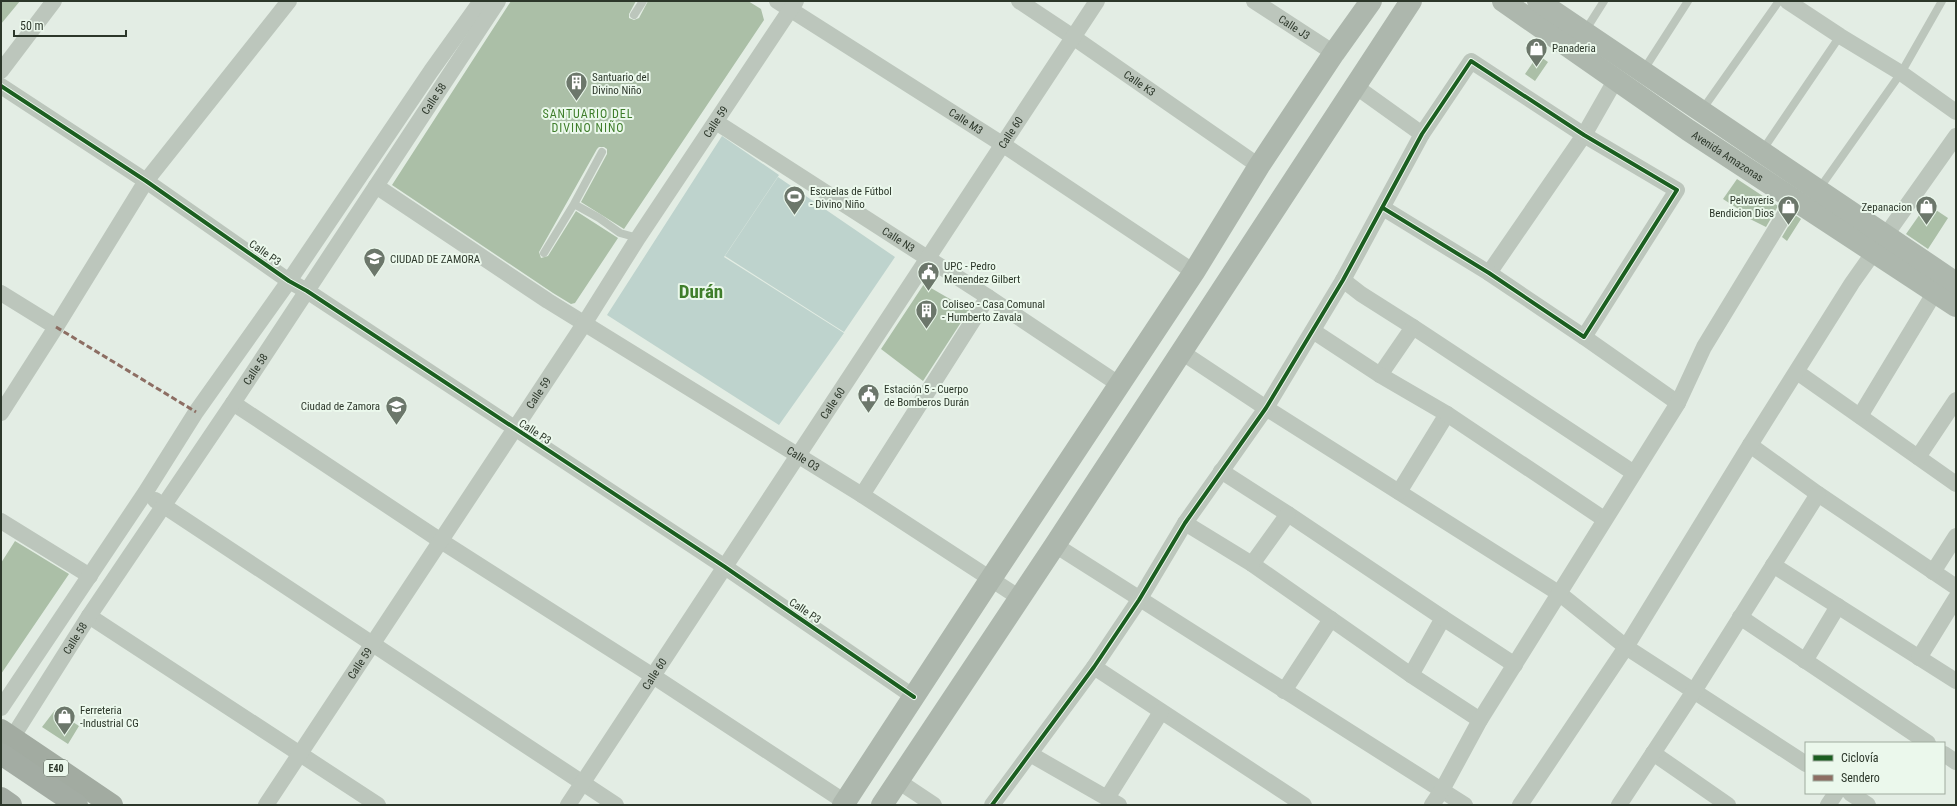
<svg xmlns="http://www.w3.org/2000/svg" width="1957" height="806" font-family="'Roboto Condensed',sans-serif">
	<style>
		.green { fill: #bed3cd }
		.building { fill: #abbfa7 }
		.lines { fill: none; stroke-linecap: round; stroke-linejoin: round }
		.lane { stroke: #bcc6bc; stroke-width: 8 }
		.street { stroke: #bcc6bc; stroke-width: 16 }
		.secondary { stroke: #adb7ad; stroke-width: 22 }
		.primary { stroke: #a2aba1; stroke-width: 22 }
		.highway { stroke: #a3aca3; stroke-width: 22 }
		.quiet { stroke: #8d6e63; stroke-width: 3; stroke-dasharray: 6 3; stroke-linecap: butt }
		.cycleway-casing { stroke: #ebf8ec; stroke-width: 6 }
		.cycleway { stroke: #1b5e20; stroke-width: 4 }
		.labels { text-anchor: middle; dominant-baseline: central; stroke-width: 4; stroke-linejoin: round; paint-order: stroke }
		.shield { fill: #ebf8ec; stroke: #657164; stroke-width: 1 }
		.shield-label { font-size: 10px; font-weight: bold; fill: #2c372a }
		.street-label { font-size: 11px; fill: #2c372a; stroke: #ebf8ec }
		.poi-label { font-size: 11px; fill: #2c372a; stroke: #ebf8ec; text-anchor: start }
		.neighbourhood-label { font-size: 12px; letter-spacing: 1px; fill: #3f7e2b; stroke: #ebf8ec }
		.town-label { font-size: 19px; font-weight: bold; fill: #3f7e2b; stroke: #ebf8ec }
	</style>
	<rect width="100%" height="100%" fill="#e3ede4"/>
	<path class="green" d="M 722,136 L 779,175 L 724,257 L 844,333 L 779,425 L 607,315 Z
		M 778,177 L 895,257 L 844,332 L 725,256 Z"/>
	<path class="building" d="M 1,1 L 20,1 L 1,24 Z
		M 511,1 L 636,1 L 629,14 L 629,18 L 634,20 L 639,18 L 648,1 L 748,1 L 761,9 L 764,20 L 624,229 L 581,202 L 607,154 L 607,149 L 604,147 L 599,147 L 597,149 L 539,252 L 541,258 L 548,256 L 576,211 L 618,238 L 575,303 L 571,304 L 553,293 L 392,185 Z
		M 1538,55 L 1548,62 L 1535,81 L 1525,74 Z
		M 1737,179 L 1778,206 L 1766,227 L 1748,218 L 1749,216 L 1723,199 Z
		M 1927,204 L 1948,218 L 1928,249 L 1906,234 Z
		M 1795,215 L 1801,219 L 1787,241 L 1782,237 Z
		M 924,284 L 969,310 L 923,381 L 881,349 Z
		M 15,541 L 69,574 L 1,674 L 1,563 Z
		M 55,710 L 79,726 L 68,744 L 42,727 Z"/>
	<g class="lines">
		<path class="lane" d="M 634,15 L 643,1
			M 1585,31 L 1604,1
			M 1643,71 L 1688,1
			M 1702,110 L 1779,1
			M 1762,151 L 1840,36
			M 602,152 L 574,204 L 599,218 L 620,233 L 638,238
			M 1819,189 L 1901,73 L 1942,1
			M 544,253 L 574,204"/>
		<g class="street">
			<path id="s1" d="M 777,1 L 1002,144 L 1194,272"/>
			<path id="s2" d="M 1019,1 L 1073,37 L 1259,166"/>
			<path id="s3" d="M 1254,1 L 1334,53"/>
			<path d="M 1787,1 L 1840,36 L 1901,73 L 1956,112"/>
			<path d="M 1,71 L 54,1"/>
			<path d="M 1,86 L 146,181 L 289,281 L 307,291 L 725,567 L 914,697"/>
			<path d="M 1355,86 L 1422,134"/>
			<path id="s4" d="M 716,122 L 988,297 L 1120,385"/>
			<path id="s5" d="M 376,186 L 548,301 L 862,495 L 1020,598"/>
			<path d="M 1489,273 L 1584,135 L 1616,79"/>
			<path d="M 1343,280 L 1361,294 L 1413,327 L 1634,473"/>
			<path d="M 1,293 L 56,327"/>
			<path d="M 1313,331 L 1380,375 L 1413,327"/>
			<path d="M 1584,337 L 1678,403"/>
			<path d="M 1180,351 L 1266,408 L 1560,594 L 1626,647 L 1806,764"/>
			<path d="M 1797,372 L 1956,484"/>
			<path d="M 1380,375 L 1447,414 L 1399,492"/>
			<path d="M 233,403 L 441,541 L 653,676 L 845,802"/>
			<path d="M 1,413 L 56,327 L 146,181 L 289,1"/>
			<path d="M 1447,414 L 1604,519"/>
			<path d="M 1860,416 L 1935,292"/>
			<path d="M 1750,445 L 1818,494 L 1956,587"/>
			<path d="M 1918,457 L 1956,400"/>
			<path d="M 1221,471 L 1288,514 L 1443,618 L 1411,675"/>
			<path d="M 862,495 L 988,297"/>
			<path d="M 155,500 L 616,805"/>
			<path d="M 1288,514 L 1252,564 L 1411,675 L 1480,720"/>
			<path d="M 1,521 L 90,576"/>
			<path d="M 1185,523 L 1252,564"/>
			<path d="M 1055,545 L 1465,805"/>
			<path d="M 1773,565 L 1956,681"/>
			<path d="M 1933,572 L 1956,536"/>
			<path d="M 89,616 L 378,805"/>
			<path d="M 1740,617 L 1928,743"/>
			<path d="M 1443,618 L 1515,665"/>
			<path d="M 1919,658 L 1956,598"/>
			<path d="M 1805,661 L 1838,606"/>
			<path d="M 1094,667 L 1304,805"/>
			<path d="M 1284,691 L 1331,619"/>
			<path d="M 1,708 L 145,493 L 196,412 L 289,281 L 431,71 L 481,1"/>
			<path id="s6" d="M 12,738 L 89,616 L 233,403 L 498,1"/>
			<path d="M 1653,753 L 1728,805"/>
			<path d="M 1030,754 L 1119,805"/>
			<path d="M 1944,754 L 1956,762"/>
			<path d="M 898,781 L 934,805"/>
			<path d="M 1850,793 L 1868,805"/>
			<path d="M 1107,798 L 1161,712"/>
			<path id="s7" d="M 266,805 L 584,324 L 638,238 L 796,1"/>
			<path id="s8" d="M 568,805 L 1097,1"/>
			<path d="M 992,805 L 1094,667 L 1139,600 L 1185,523 L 1266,408 L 1343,280 L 1422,134 L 1471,61 L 1584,135 L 1677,190 L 1584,337 L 1489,273 L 1383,208"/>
			<path d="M 1432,805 L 1442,790 L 1480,720 L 1678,403 L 1704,347 L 1794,199"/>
			<path d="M 1520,805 L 1626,647 L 1750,445 L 1852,283 L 1956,136"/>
			<path d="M 1619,805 L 1694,691 L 1818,494"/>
			<path d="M 1828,805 L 1836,793"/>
		</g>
		<g class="secondary">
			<path id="s9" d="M 1503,1 L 1688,130 L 1956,306"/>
			<path d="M 1538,1 L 1956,283"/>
			<path d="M 843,805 L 990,580 L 1194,272 L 1259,166 L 1334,53 L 1371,1"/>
			<path d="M 882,805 L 1055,545 L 1411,1"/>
		</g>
		<path class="primary" d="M 1,730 L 112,805"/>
		<path class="highway" d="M 1,754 L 77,805
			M 1,798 L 11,805"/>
		<path class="quiet" d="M 56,327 L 196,412"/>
		<defs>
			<path id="cycleway" d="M 1,86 L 146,181 L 289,281 L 307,291 L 725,567 L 914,697
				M 992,805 L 1094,667 L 1139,600 L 1185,523 L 1266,408 L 1343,280 L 1422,134 L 1471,61 L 1584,135 L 1677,190 L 1584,337 L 1489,273 L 1383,208"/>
		</defs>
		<use href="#cycleway" class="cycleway-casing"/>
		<use href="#cycleway" class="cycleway"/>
	</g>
	<defs>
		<symbol id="shop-pin" viewBox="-11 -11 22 30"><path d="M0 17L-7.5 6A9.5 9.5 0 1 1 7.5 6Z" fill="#6c776b" stroke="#ebf8ec"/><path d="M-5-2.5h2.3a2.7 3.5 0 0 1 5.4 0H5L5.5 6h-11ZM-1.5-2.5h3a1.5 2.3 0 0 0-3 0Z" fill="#fff"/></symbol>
		<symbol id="building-pin" viewBox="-11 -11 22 30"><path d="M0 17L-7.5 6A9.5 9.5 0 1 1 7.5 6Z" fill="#6c776b" stroke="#ebf8ec"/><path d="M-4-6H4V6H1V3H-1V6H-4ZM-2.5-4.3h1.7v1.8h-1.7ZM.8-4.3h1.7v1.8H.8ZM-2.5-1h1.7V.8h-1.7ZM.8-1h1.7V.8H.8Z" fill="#fff"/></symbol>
		<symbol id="stadium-pin" viewBox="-11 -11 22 30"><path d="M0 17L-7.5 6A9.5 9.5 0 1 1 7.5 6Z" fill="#6c776b" stroke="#ebf8ec"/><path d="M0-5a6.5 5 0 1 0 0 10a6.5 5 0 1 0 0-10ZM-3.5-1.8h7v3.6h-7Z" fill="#fff"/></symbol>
		<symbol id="school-pin" viewBox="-11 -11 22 30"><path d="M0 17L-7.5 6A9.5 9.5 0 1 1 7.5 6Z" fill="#6c776b" stroke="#ebf8ec"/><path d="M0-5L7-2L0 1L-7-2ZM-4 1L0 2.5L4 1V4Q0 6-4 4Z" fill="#fff"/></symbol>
		<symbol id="civic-pin" viewBox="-11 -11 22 30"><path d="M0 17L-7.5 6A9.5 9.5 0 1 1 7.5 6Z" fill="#6c776b" stroke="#ebf8ec"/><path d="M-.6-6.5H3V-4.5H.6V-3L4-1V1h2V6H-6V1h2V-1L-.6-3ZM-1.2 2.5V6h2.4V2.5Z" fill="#fff"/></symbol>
	</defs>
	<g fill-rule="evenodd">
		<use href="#shop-pin" x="1524" y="36" width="25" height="34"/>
		<use href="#building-pin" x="564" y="70" width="25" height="34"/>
		<use href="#stadium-pin" x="782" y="184" width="25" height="34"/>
		<use href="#shop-pin" x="1776" y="194" width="25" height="34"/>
		<use href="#shop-pin" x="1914" y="194" width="25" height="34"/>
		<use href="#school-pin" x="362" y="246" width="25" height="34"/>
		<use href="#civic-pin" x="916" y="260" width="25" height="34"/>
		<use href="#building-pin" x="914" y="298" width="25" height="34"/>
		<use href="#civic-pin" x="856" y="382" width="25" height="34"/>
		<use href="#school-pin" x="384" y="394" width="25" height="34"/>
		<use href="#shop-pin" x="52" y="704" width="25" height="34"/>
	</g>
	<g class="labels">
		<rect class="shield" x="44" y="760" width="24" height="16" rx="3"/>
		<g class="shield-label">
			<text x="56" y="768">E40</text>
		</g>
		<g class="street-label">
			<text stroke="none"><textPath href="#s3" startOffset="48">Calle J3</textPath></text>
			<text stroke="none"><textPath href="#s2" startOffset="146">Calle K3</textPath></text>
			<text stroke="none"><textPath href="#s6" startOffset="766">Calle 58</textPath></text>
			<text stroke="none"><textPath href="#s7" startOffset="818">Calle 59</textPath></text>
			<text stroke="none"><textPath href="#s1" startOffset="224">Calle M3</textPath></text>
			<text stroke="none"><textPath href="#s8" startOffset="805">Calle 60</textPath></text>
			<text stroke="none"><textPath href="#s9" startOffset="273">Avenida Amazonas</textPath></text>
			<text stroke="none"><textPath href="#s4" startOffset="217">Calle N3</textPath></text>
			<text transform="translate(265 253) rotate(35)">Calle P3</text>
			<text stroke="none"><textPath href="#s6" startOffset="442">Calle 58</textPath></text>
			<text stroke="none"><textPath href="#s7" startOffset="494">Calle 59</textPath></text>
			<text stroke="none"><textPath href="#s8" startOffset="481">Calle 60</textPath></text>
			<text transform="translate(535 432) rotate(33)">Calle P3</text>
			<text stroke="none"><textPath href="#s5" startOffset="507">Calle O3</textPath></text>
			<text transform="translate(805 611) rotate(34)">Calle P3</text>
			<text stroke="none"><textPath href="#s6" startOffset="118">Calle 58</textPath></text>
			<text stroke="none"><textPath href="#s7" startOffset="170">Calle 59</textPath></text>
			<text stroke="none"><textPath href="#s8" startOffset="157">Calle 60</textPath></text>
		</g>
		<g class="poi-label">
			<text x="1552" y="48">Panaderia</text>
			<text x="592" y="77">Santuario del<tspan x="592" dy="13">Divino Niño</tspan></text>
			<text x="810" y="191">Escuelas de Fútbol<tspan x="810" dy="13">- Divino Niño</tspan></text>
			<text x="1774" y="200" text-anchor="end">Pelvaveris<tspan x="1774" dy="13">Bendicion Dios</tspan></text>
			<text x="1912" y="207" text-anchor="end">Zepanacion</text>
			<text x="390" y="259">CIUDAD DE ZAMORA</text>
			<text x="944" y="266">UPC - Pedro<tspan x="944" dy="13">Menendez Gilbert</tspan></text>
			<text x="942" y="304">Coliseo - Casa Comunal<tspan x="942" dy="13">- Humberto Zavala</tspan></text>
			<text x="884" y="389">Estación 5 - Cuerpo<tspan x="884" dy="13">de Bomberos Durán</tspan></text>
			<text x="380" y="406" text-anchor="end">Ciudad de Zamora</text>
			<text x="80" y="710">Ferreteria<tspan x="80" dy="13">-Industrial CG</tspan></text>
		</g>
		<g class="neighbourhood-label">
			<text x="588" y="114">SANTUARIO DEL<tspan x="588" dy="14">DIVINO NIÑO</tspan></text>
		</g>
		<g class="town-label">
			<text x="701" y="291">Durán</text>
		</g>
	</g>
	<rect width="1957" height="806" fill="none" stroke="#2c372a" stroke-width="4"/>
	<rect x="1805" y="742" width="140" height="52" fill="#ebf8ec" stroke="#9fab9e"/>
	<rect x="1813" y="755" width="20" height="6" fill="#1b5e20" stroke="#9fab9e"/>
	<text x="1841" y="762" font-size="12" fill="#2c372a">Ciclovía</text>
	<rect x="1813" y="775" width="20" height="6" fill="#8d6e63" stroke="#9fab9e"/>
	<text x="1841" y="782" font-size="12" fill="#2c372a">Sendero</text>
	<path d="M14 30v6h112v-6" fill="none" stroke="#2c372a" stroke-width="2"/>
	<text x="20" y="30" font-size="12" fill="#2c372a" stroke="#ebf8ec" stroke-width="3" paint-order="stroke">50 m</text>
</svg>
